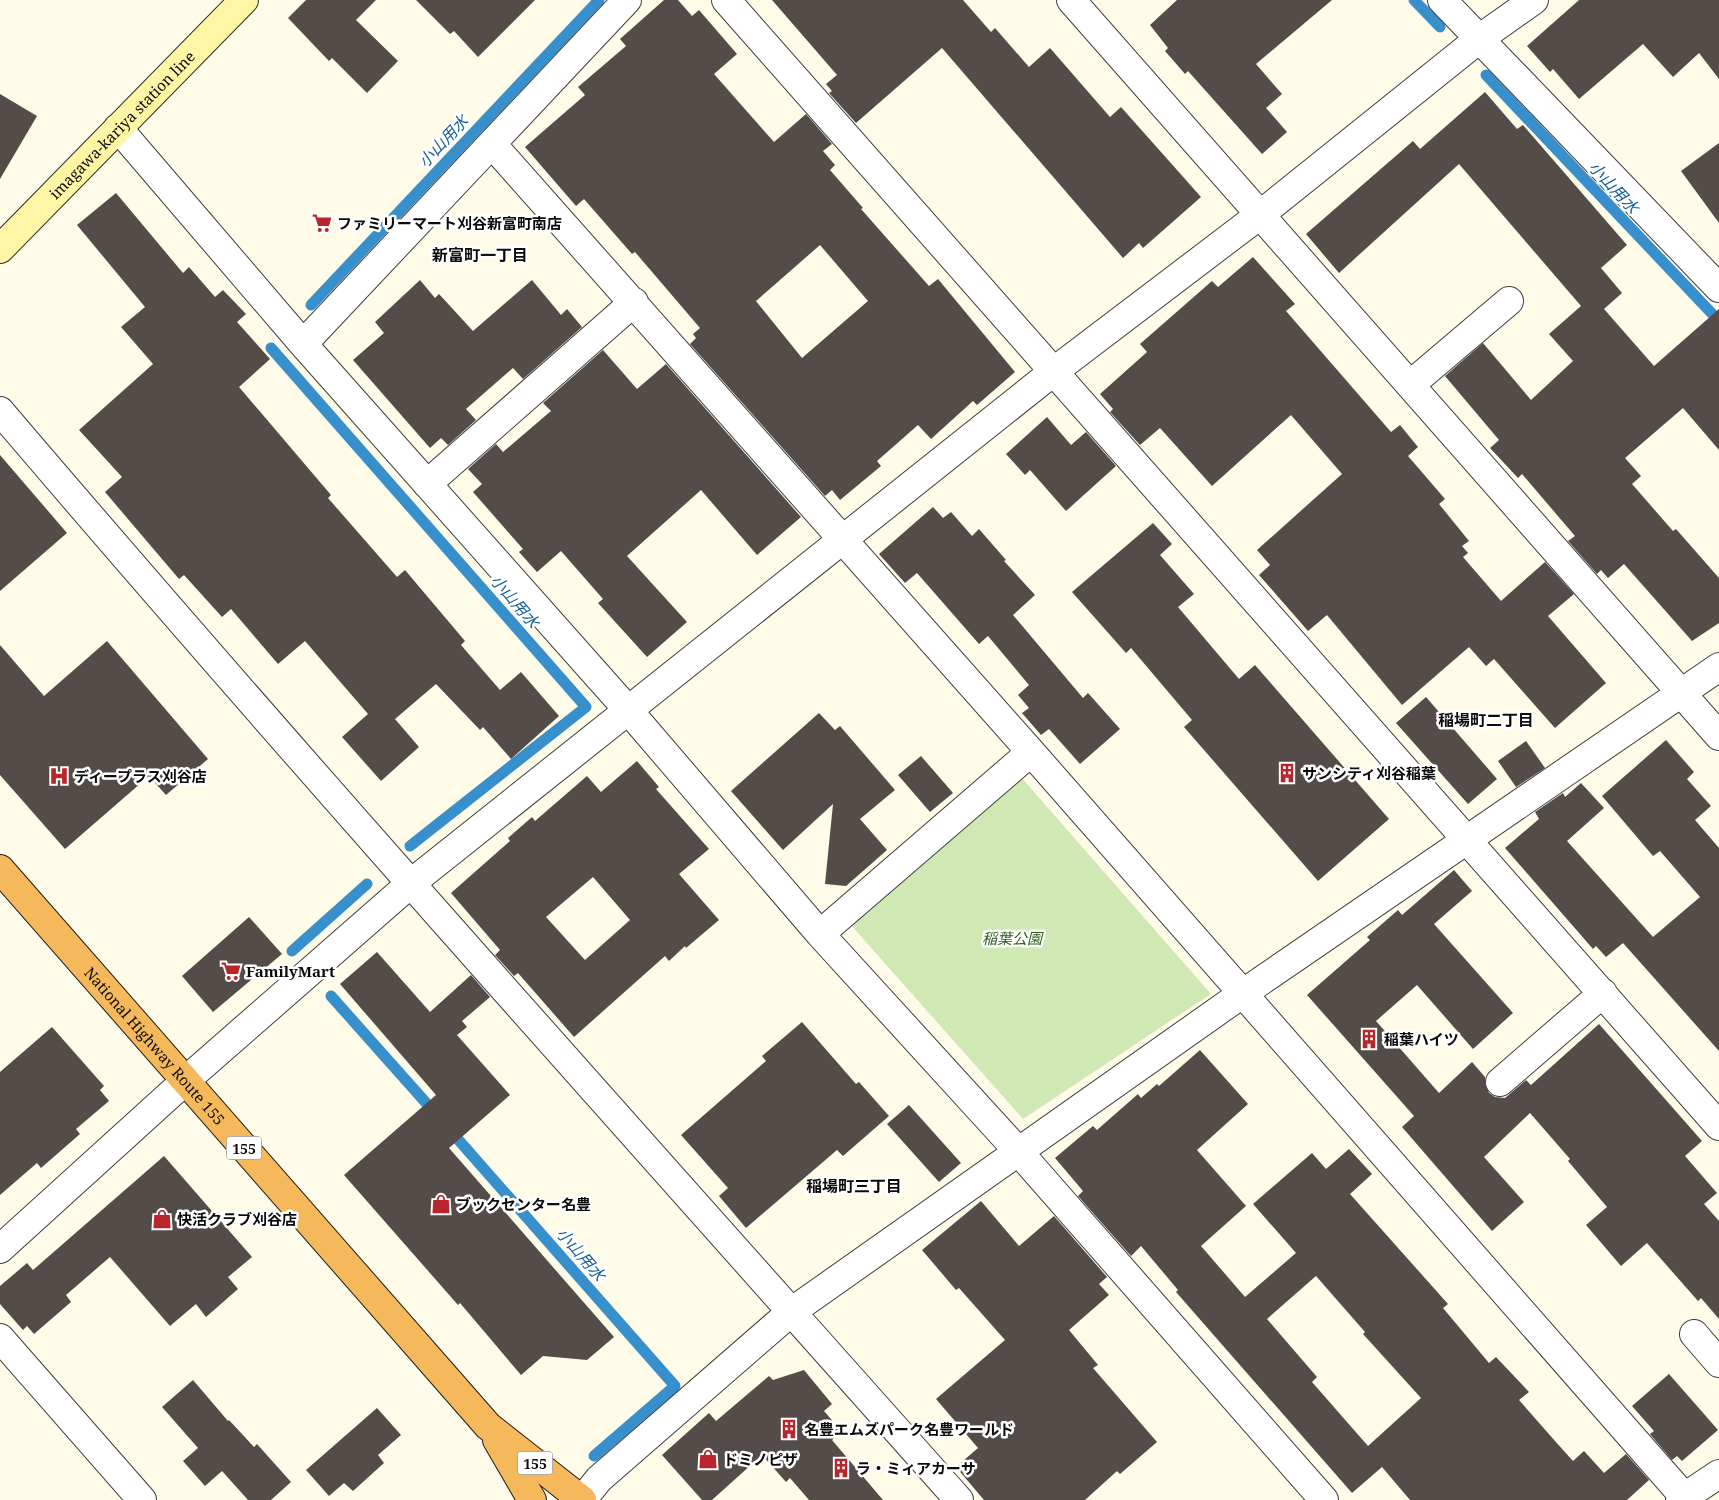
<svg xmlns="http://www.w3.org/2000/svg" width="1719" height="1500" font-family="'Noto Serif','Noto Sans JP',serif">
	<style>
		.green { fill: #cfe8b4 }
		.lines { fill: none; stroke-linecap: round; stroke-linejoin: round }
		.stream { stroke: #378fcb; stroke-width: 11 }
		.building { fill: #534c48; fill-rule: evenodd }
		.minor-casing { stroke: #3e3e3e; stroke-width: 30 }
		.secondary-casing { stroke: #2d2d2d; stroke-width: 30 }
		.trunk-casing { stroke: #1c1c1c; stroke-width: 30 }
		.minor { stroke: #fff; stroke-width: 28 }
		.secondary { stroke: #fef5a5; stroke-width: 28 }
		.trunk { stroke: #f5b85a; stroke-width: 28 }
		.labels { text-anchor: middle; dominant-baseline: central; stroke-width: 5; stroke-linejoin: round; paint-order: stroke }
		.shield { fill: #fff; stroke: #545454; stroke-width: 1 }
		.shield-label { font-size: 14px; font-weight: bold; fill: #0b0b0b }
		.street-label { font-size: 15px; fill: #0b0b0b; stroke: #fff }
		.poi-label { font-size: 15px; font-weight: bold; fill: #0b0b0b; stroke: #fff; text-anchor: start }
		.park-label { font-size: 15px; font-style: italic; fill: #2b611d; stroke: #fff }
		.water-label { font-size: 16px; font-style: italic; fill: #17609a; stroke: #fff }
		.neighbourhood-label { font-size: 16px; font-weight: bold; fill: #0b0b0b; stroke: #fff }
	</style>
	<rect width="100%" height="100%" fill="#fffbe9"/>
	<path class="green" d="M 1020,776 L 1211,994 L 1023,1119 L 850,924 Z"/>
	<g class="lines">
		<path class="stream" d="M 1414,0 L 1440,27
			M 1486,75 L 1719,321
			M 311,305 L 599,0
			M 271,348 L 586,707 L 410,846
			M 292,951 L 367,884
			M 331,996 L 436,1114
			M 448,1128 L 675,1386 L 594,1456"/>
	</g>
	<path class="building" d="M 306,0 L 376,0 L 356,20 L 398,61 L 367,93 L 332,58 L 329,61 L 288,18 Z
		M 416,0 L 535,0 L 478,57 L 454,31 L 450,34 Z
		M 664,0 L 678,0 L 692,16 L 699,10 L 737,54 L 714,74 L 774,142 L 806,114 L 832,144 L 823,151 L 835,165 L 830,170 L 863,208 L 861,209 L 929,286 L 938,279 L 1015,372 L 977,405 L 973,401 L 931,439 L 918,425 L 877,461 L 881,466 L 840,500 L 832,490 L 825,496 L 690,344 L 696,338 L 693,334 L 700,328 L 635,252 L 632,254 L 584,199 L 576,206 L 525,147 L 585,95 L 578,87 L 626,46 L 620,39 ZM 820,245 L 868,301 L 802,358 L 756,301 Z
		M 772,0 L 963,0 L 991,32 L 995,28 L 1029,67 L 1050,48 L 1110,117 L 1121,107 L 1201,197 L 1143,248 L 1139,243 L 1123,258 L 942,48 L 856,123 L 829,93 L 832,91 L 826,84 L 837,75 Z
		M 1177,0 L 1332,0 L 1256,64 L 1282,94 L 1266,108 L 1287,132 L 1262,154 L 1188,71 L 1185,74 L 1165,51 L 1168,48 L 1150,25 Z
		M 1579,0 L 1719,0 L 1719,79 L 1699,53 L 1673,77 L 1643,44 L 1579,99 L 1553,69 L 1550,72 L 1527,46 Z
		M 1485,92 L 1517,129 L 1523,125 L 1627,245 L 1601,268 L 1622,293 L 1604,309 L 1654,366 L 1719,309 L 1719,450 L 1683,408 L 1625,458 L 1641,476 L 1632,484 L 1673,531 L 1676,529 L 1719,578 L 1719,623 L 1692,641 L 1624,564 L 1608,578 L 1601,570 L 1597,574 L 1568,541 L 1575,536 L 1522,474 L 1518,478 L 1490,448 L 1499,440 L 1445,376 L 1483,343 L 1531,400 L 1573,361 L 1549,334 L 1581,306 L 1459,164 L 1339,273 L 1306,234 L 1413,141 L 1420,149 Z
		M 0,94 L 37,116 L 0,179 Z
		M 1719,143 L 1719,223 L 1681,171 Z
		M 116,193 L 183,273 L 189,267 L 215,297 L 223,290 L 246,314 L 237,322 L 270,359 L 239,387 L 331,495 L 328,498 L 397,577 L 405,570 L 465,641 L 461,645 L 500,690 L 521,672 L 559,716 L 511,759 L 483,727 L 480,730 L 436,684 L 395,719 L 419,747 L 381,781 L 342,737 L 368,714 L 305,641 L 278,664 L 231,609 L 222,617 L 184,575 L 179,579 L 105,492 L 122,477 L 79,430 L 153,364 L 121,327 L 145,307 L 77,225 Z
		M 1253,257 L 1295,304 L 1286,311 L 1391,432 L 1400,425 L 1418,447 L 1408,456 L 1445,499 L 1439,504 L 1469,541 L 1462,546 L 1468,553 L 1463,557 L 1501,601 L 1545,562 L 1574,594 L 1548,616 L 1606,683 L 1555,728 L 1494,659 L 1486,666 L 1469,647 L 1402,705 L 1327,615 L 1308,631 L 1259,575 L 1270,565 L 1257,550 L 1342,474 L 1291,415 L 1212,486 L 1160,428 L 1140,445 L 1110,412 L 1113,409 L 1100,394 L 1147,352 L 1140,344 L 1212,281 L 1218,287 Z
		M 420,280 L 435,298 L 439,294 L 473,331 L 532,280 L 561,315 L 567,309 L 582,327 L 523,379 L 513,368 L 466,409 L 476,420 L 448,445 L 441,438 L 430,448 L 353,360 L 384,333 L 375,322 Z
		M 603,350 L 637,389 L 666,364 L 801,517 L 757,555 L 701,490 L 627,556 L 687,622 L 647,657 L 598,603 L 603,599 L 561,551 L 537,572 L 519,552 L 523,549 L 473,492 L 482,484 L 468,469 L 496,444 L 503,452 L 551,411 L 543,403 Z
		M 1047,417 L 1071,445 L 1086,432 L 1116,466 L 1066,511 L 1030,470 L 1025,475 L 1006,454 Z
		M 0,455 L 67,533 L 0,591 Z
		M 933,507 L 943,518 L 951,512 L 972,536 L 979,529 L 1006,560 L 1004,561 L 1035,595 L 1013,615 L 1083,698 L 1088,693 L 1120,729 L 1080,764 L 1049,729 L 1041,735 L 1022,713 L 1029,708 L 1018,695 L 1029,685 L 988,636 L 979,644 L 917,573 L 905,583 L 879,554 Z
		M 1153,523 L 1172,544 L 1160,555 L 1194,594 L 1178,607 L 1239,679 L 1255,665 L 1389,819 L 1318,881 L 1184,727 L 1192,720 L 1131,648 L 1126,653 L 1072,592 Z
		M 107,641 L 208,759 L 166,795 L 149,776 L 65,849 L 0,775 L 0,645 L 44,696 Z
		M 1426,697 L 1497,779 L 1468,804 L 1396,723 Z
		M 819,713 L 835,730 L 840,726 L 895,790 L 860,819 L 887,850 L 846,886 L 825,884 L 833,804 L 783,850 L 731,791 Z
		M 1666,740 L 1694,772 L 1687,779 L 1711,806 L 1695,820 L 1719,848 L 1719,1051 L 1623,943 L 1606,957 L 1596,946 L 1593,949 L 1505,848 L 1539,819 L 1535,812 L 1563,793 L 1565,797 L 1581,783 L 1604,808 L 1567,841 L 1653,937 L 1700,897 L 1660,851 L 1653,856 L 1602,796 Z
		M 1526,741 L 1545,768 L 1516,787 L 1498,761 Z
		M 921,756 L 953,793 L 930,812 L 898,775 Z
		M 637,761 L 659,787 L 656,789 L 709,849 L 679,874 L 719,920 L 686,948 L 685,946 L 669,961 L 665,956 L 574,1037 L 518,973 L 514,976 L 495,955 L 500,950 L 451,893 L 510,841 L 508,838 L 532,817 L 535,821 L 587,776 L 601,792 ZM 593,877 L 630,920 L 585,960 L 546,917 Z
		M 1454,870 L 1472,891 L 1434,924 L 1513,1013 L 1473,1049 L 1417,985 L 1376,1021 L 1439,1093 L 1472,1062 L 1485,1077 L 1485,1084 L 1489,1093 L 1495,1097 L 1505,1098 L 1526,1080 L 1531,1085 L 1599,1024 L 1702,1141 L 1685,1156 L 1717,1193 L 1704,1204 L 1719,1221 L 1719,1319 L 1701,1298 L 1698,1301 L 1647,1243 L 1621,1266 L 1586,1225 L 1607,1207 L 1568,1161 L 1570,1159 L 1530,1113 L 1484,1157 L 1524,1202 L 1492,1231 L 1402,1127 L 1414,1116 L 1307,995 L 1370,940 L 1367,937 L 1398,910 L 1402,915 Z
		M 249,917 L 282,954 L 213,1012 L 182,976 Z
		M 377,952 L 430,1012 L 471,975 L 490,997 L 462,1021 L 467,1027 L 457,1035 L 510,1095 L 449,1148 L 614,1337 L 587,1360 L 543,1356 L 521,1375 L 460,1303 L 458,1305 L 344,1175 L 436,1095 L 340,984 Z
		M 802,1022 L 856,1084 L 859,1082 L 889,1116 L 843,1156 L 837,1150 L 746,1228 L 719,1196 L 728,1188 L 681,1135 L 766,1061 L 762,1056 Z
		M 52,1027 L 104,1086 L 100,1090 L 109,1101 L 76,1129 L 80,1134 L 41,1168 L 37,1163 L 0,1195 L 0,1072 Z
		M 1200,1050 L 1248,1104 L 1197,1150 L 1246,1206 L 1201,1246 L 1245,1297 L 1296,1253 L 1253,1204 L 1312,1153 L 1326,1169 L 1349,1149 L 1372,1174 L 1350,1194 L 1448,1304 L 1443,1308 L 1489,1363 L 1496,1357 L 1529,1392 L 1519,1400 L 1555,1441 L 1573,1461 L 1584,1451 L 1604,1473 L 1626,1454 L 1649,1480 L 1627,1500 L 1410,1500 L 1382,1467 L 1352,1493 L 1176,1292 L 1178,1290 L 1141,1246 L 1131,1256 L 1078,1196 L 1083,1191 L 1055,1158 L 1093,1126 L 1097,1130 L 1138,1094 L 1141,1098 L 1157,1084 L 1159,1086 ZM 1316,1276 L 1365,1332 L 1363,1334 L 1421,1398 L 1368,1446 L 1312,1382 L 1317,1377 L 1267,1319 Z
		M 909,1105 L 961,1163 L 939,1182 L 887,1124 Z
		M 164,1156 L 252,1257 L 228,1277 L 238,1289 L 206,1317 L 196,1304 L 170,1326 L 110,1257 L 66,1295 L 71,1302 L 34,1334 L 27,1326 L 23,1330 L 0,1304 L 0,1286 L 27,1263 L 33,1270 Z
		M 981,1201 L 1019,1246 L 1054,1216 L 1107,1277 L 1099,1284 L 1109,1295 L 1069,1330 L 1098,1365 L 1093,1368 L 1157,1442 L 1120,1474 L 1117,1471 L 1085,1500 L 984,1500 L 956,1467 L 978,1448 L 936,1399 L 1005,1340 L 959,1288 L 956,1290 L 922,1250 Z
		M 804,1370 L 832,1404 L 824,1411 L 842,1432 L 832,1440 L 883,1500 L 809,1500 L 790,1478 L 786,1482 L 762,1455 L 712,1500 L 702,1500 L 662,1455 L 709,1413 L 716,1421 L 769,1376 L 773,1380 Z
		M 1669,1374 L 1718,1430 L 1682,1461 L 1677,1456 L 1672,1460 L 1650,1434 L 1654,1431 L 1632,1406 Z
		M 193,1380 L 228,1421 L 229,1420 L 254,1447 L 257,1444 L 291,1482 L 271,1500 L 248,1500 L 222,1471 L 205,1486 L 183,1461 L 198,1448 L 162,1407 Z
		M 377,1408 L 401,1435 L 378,1455 L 384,1463 L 353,1491 L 344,1483 L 329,1496 L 306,1470 Z"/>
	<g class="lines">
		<defs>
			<path id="minor" d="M 726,0 L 1719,1126
				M 1071,0 L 1719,736
				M 1442,0 L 1719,288
				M 118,128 L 303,344 L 628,710 L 820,934 L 1018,1151 L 1324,1500
				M 492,144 L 1031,752 L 1687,1500
				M 303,344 L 627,0
				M 1410,385 L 1509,301
				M 0,411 C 314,779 637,1138 959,1500
				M 427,484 L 634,302
				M 820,934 L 1031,752
				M 1500,1082 L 1603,993
				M 0,1249 L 185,1081 L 410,884 L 1053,372 L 1261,214 L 1479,39 L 1534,0
				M 1694,1334 L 1719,1363
				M 0,1338 L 142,1500
				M 582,1500 L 599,1479 L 791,1312 L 1242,994 L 1719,667
				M 1680,1500 L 1719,1474"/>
			<g id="secondary">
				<path id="s1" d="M 0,249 L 244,0"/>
			</g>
			<g id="trunk">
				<path id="s2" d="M 0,869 L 488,1426 L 582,1500"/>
				<path d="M 497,1440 L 532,1500"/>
			</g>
		</defs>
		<use href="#minor" class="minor-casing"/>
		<use href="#secondary" class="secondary-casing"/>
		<use href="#trunk" class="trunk-casing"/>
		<use href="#minor" class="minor"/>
		<use href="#secondary" class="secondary"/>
		<use href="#trunk" class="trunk"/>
	</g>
	<defs>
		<symbol id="supermarket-bare" viewBox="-9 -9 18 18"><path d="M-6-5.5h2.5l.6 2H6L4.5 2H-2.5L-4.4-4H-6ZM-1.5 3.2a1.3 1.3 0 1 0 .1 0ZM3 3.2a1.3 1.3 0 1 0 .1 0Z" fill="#b8262c" stroke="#fff" stroke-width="2.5" paint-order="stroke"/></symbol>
		<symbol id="building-bare" viewBox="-9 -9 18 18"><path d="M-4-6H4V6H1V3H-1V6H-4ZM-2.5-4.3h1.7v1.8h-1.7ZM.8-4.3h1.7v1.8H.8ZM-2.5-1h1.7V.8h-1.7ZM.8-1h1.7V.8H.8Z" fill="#b8262c" stroke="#fff" stroke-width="2.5" paint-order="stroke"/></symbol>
		<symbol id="hospital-bare" viewBox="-9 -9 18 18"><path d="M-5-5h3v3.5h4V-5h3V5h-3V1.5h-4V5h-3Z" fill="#b8262c" stroke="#fff" stroke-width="2.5" paint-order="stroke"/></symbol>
		<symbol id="shop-bare" viewBox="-9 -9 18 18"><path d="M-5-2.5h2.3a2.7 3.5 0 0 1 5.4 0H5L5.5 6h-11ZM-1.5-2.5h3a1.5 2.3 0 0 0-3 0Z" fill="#b8262c" stroke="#fff" stroke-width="2.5" paint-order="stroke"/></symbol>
	</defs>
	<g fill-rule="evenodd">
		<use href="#supermarket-bare" x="308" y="209" width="28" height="28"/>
		<use href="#building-bare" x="1273" y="759" width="28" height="28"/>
		<use href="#hospital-bare" x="45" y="762" width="28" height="28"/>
		<use href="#supermarket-bare" x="217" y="957" width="28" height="28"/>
		<use href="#building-bare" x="1355" y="1025" width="28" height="28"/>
		<use href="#shop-bare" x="427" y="1190" width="28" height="28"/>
		<use href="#shop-bare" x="148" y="1205" width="28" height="28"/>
		<use href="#building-bare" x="775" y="1415" width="28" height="28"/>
		<use href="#shop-bare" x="694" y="1445" width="28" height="28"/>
		<use href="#building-bare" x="827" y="1454" width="28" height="28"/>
	</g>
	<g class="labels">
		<g class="shield">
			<rect x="226.5" y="1136.5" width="35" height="23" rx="4"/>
			<rect x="517.5" y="1451.5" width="35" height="23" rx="4"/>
		</g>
		<g class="shield-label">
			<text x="244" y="1148">155</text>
			<text x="535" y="1463">155</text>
		</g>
		<g class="street-label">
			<text stroke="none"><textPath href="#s1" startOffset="174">imagawa-kariya station line</textPath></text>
			<text stroke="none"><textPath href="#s2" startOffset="235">National Highway Route 155</textPath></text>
		</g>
		<g class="poi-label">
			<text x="337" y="223">ファミリーマート刈谷新富町南店</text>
			<text x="1302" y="773">サンシティ刈谷稲葉</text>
			<text x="74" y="776">ディープラス刈谷店</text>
			<text x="246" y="971">FamilyMart</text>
			<text x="1384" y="1039">稲葉ハイツ</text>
			<text x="456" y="1204">ブックセンター名豊</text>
			<text x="177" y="1219">快活クラブ刈谷店</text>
			<text x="804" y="1429">名豊エムズパーク名豊ワールド</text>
			<text x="723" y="1459">ドミノピザ</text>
			<text x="856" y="1468">ラ・ミィアカーサ</text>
		</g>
		<g class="park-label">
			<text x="1012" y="938">稲葉公園</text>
		</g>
		<g class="water-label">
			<text transform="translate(443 141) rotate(-47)">小山用水</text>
			<text transform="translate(1614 187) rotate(47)">小山用水</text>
			<text transform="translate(515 601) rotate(49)">小山用水</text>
			<text transform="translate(581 1254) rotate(49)">小山用水</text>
		</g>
		<g class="neighbourhood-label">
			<text x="480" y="255">新富町一丁目</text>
			<text x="1486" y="720">稲場町二丁目</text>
			<text x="854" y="1186">稲場町三丁目</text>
		</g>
	</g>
</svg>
